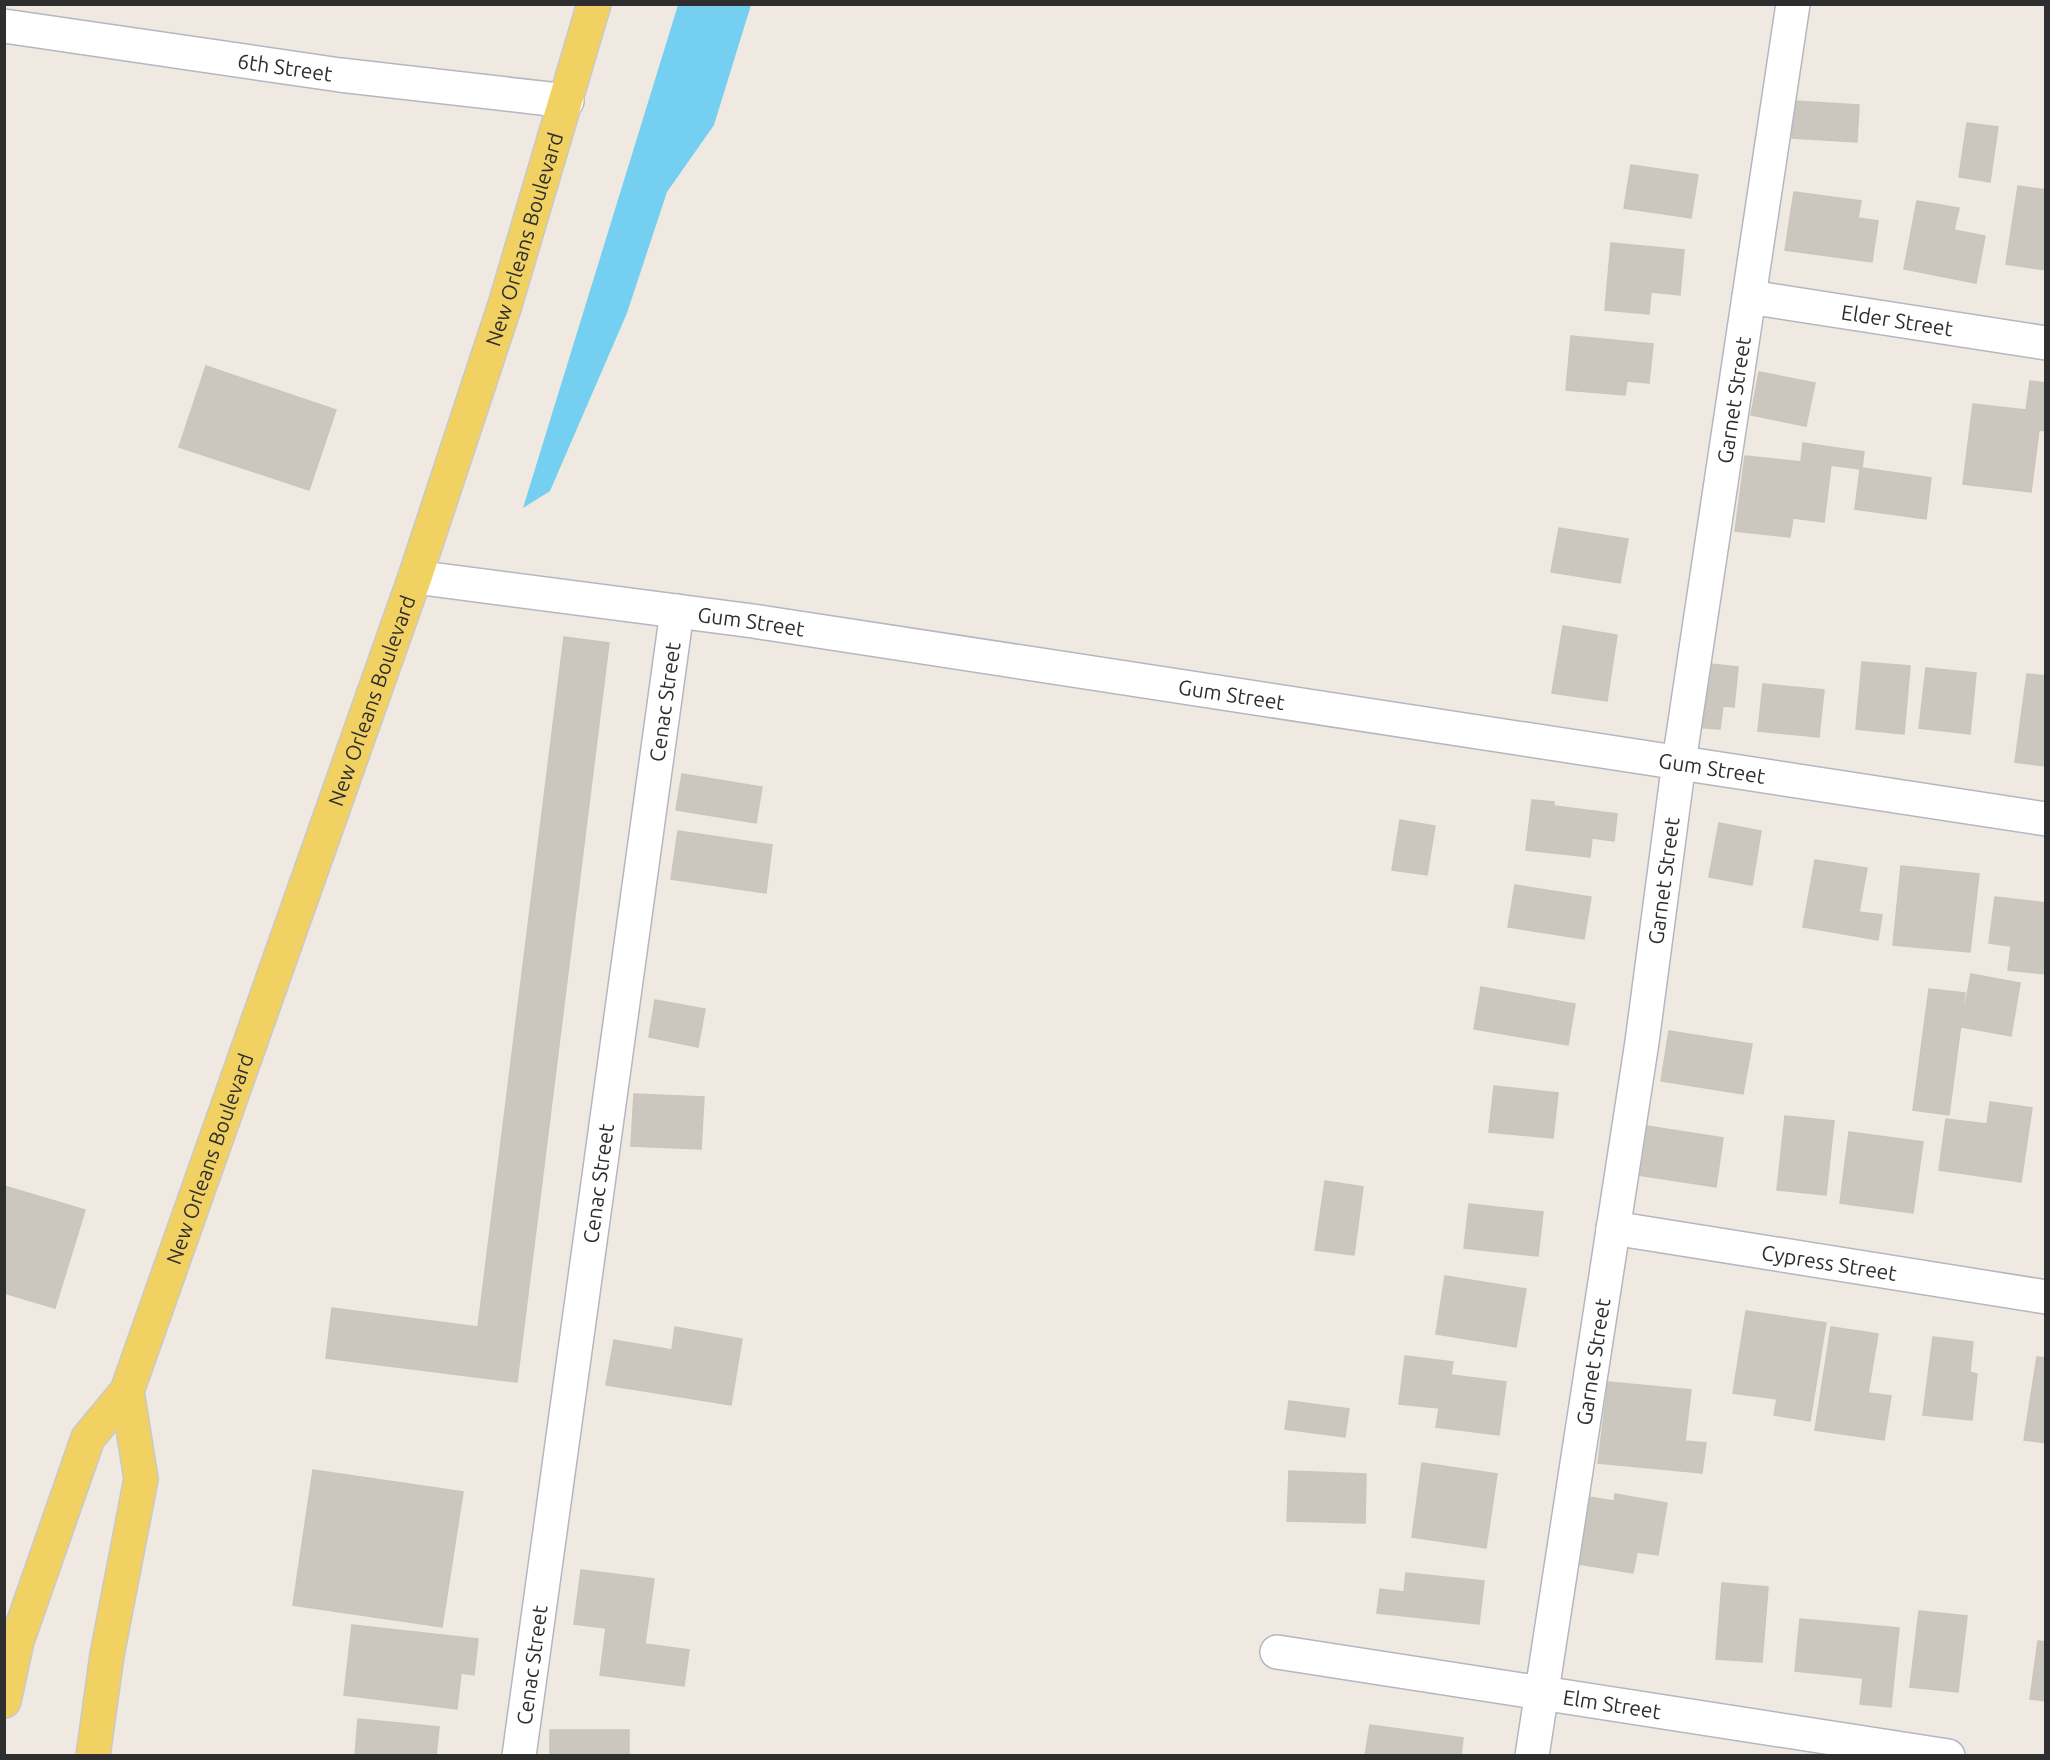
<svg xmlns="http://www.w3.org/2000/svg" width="2050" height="1760" font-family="Ubuntu,sans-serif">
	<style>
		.water { fill: #75cff0 }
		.building { fill: #cbc7bf; stroke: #cbc5ba; stroke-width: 1.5 }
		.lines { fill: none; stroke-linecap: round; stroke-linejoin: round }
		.minor-casing { stroke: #b4b7c1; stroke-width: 36 }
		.major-casing { stroke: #c9c9c9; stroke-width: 36 }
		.minor { stroke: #fff; stroke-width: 33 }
		.major { stroke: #f2d163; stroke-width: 33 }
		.labels { text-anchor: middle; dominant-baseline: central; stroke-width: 5; stroke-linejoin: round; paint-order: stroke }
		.street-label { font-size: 21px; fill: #2e2e2e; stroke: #fff }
	</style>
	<rect width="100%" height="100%" fill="#efe9e1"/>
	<path class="water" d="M 678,5 L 751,5 L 714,125 L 667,192 L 627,313 L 550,491 L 523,508 Z"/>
	<path class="building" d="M 1794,101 L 1859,105 L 1857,142 L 1792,138 Z
		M 1967,123 L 1998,127 L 1990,182 L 1959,177 Z
		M 1631,165 L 1698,175 L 1691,218 L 1624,208 Z
		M 2018,186 L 2046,190 L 2046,270 L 2006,264 Z
		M 1794,192 L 1861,201 L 1858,218 L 1878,221 L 1872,262 L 1785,250 Z
		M 1917,201 L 1959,208 L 1954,230 L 1985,236 L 1976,283 L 1904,269 Z
		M 1611,243 L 1684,250 L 1680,295 L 1651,292 L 1649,314 L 1605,310 Z
		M 1571,336 L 1653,344 L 1649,383 L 1627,381 L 1625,395 L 1566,390 Z
		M 206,366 L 336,410 L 309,490 L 179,447 Z
		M 1759,372 L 1815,383 L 1806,426 L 1751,415 Z
		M 2030,381 L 2046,383 L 2046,431 L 2039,430 L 2031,492 L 1963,484 L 1973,404 L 2026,410 Z
		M 1803,443 L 1864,452 L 1862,468 L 1931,478 L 1926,519 L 1855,509 L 1860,469 L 1801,461 Z
		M 1745,456 L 1831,465 L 1824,522 L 1793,518 L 1790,537 L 1735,531 Z
		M 1559,528 L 1628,539 L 1620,583 L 1551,572 Z
		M 1563,626 L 1617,635 L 1607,701 L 1552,693 Z
		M 564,637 L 609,643 L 517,1382 L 326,1358 L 332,1308 L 478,1327 Z
		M 1862,662 L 1910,666 L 1904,734 L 1856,729 Z
		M 1700,663 L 1738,667 L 1734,707 L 1723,706 L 1720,729 L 1693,727 Z
		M 1926,668 L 1976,673 L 1970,734 L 1919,728 Z
		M 2027,674 L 2046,676 L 2046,766 L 2015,762 Z
		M 1763,684 L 1824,690 L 1819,737 L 1758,731 Z
		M 682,774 L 762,787 L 756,823 L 676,810 Z
		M 1532,800 L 1554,802 L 1554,806 L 1617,814 L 1614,841 L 1592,838 L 1590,857 L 1526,850 Z
		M 1400,820 L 1435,826 L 1427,875 L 1392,870 Z
		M 1719,823 L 1761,831 L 1752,885 L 1709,877 Z
		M 678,831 L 772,845 L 766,893 L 671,879 Z
		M 1815,860 L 1867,868 L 1859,912 L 1882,915 L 1878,940 L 1803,927 Z
		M 1901,866 L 1979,874 L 1970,952 L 1893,945 Z
		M 1515,885 L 1591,897 L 1584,939 L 1508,927 Z
		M 1995,897 L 2046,903 L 2046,974 L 2008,970 L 2011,946 L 1989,943 Z
		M 1971,974 L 2020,983 L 2011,1036 L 1961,1027 Z
		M 1481,987 L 1575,1004 L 1568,1045 L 1474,1029 Z
		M 1929,989 L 1965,993 L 1949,1115 L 1913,1110 Z
		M 655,1000 L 705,1009 L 698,1047 L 649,1037 Z
		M 1669,1031 L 1752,1044 L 1743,1094 L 1661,1081 Z
		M 1494,1086 L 1558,1093 L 1553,1138 L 1489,1132 Z
		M 634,1094 L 704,1097 L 701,1149 L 631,1146 Z
		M 1990,1102 L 2032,1108 L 2021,1182 L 1939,1170 L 1946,1119 L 1987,1124 Z
		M 1785,1116 L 1834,1121 L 1826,1195 L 1777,1190 Z
		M 1640,1125 L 1723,1138 L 1716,1187 L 1632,1174 Z
		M 1849,1132 L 1923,1142 L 1913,1213 L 1840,1203 Z
		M 1325,1181 L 1363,1187 L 1354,1255 L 1315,1250 Z
		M 4,1186 L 85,1210 L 55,1308 L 4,1293 Z
		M 1469,1204 L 1543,1212 L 1538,1256 L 1464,1248 Z
		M 1445,1276 L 1526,1289 L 1516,1347 L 1436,1334 Z
		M 1746,1311 L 1826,1323 L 1810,1421 L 1774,1415 L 1777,1399 L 1733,1393 Z
		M 675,1327 L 742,1339 L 731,1405 L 606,1385 L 614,1340 L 672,1350 Z
		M 1831,1327 L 1878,1334 L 1868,1393 L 1891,1396 L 1884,1440 L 1815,1430 Z
		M 1933,1337 L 1973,1342 L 1970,1372 L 1977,1374 L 1972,1420 L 1923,1415 Z
		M 1405,1356 L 1453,1362 L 1451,1375 L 1506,1382 L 1499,1435 L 1436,1427 L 1439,1408 L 1399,1404 Z
		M 2037,1357 L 2046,1358 L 2046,1443 L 2024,1440 Z
		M 1608,1382 L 1691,1390 L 1685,1441 L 1706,1443 L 1702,1473 L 1598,1463 Z
		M 1289,1401 L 1349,1409 L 1345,1437 L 1285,1429 Z
		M 1422,1463 L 1497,1474 L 1486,1548 L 1412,1537 Z
		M 313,1470 L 463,1492 L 442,1627 L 293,1605 Z
		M 1289,1471 L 1366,1474 L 1365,1523 L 1287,1521 Z
		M 1615,1494 L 1667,1503 L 1658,1555 L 1637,1552 L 1633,1573 L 1578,1564 L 1589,1497 L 1614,1501 Z
		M 581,1570 L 654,1579 L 645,1644 L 689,1650 L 684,1686 L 600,1675 L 606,1628 L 574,1624 Z
		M 1406,1573 L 1484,1581 L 1479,1624 L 1377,1613 L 1380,1589 L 1404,1592 Z
		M 1722,1583 L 1768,1587 L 1762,1662 L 1716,1659 Z
		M 1919,1611 L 1967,1616 L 1958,1692 L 1910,1687 Z
		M 1800,1619 L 1899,1628 L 1891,1707 L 1860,1704 L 1863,1678 L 1795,1671 Z
		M 352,1625 L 478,1639 L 474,1675 L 461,1673 L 457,1709 L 344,1695 Z
		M 2038,1641 L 2046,1642 L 2046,1701 L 2030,1699 Z
		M 358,1719 L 439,1727 L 436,1756 L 355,1756 Z
		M 1370,1725 L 1463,1738 L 1461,1756 L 1365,1756 Z
		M 550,1730 L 629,1730 L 629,1756 L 550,1756 Z"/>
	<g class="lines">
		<defs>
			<g id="minor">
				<path id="s1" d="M 4,26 L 340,75 L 567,101"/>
				<path id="s2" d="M 1749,297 L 2046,343"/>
				<path id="s3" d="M 415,577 L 753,621 L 2046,819"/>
				<path id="s4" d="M 1613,1228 L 2046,1297"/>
				<path id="s5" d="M 1277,1652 L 1948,1756"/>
				<path id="s6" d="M 519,1756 L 677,611"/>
				<path id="s7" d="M 1532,1756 L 1642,1042 L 1679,762 L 1793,4"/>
			</g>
			<g id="major">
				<path id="s8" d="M 4,1701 L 17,1641 L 88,1438 L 127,1391 L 415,577 L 505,305 L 594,4"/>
				<path d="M 93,1756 L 107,1655 L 141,1479 L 127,1391"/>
			</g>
		</defs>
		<use href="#minor" class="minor-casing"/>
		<use href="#major" class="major-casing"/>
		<use href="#minor" class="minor"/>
		<use href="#major" class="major"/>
	</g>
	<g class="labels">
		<g class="street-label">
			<text stroke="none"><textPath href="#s1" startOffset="284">6th Street</textPath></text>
			<text stroke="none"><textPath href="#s8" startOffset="1556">New Orleans Boulevard</textPath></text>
			<text stroke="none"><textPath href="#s2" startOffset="150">Elder Street</textPath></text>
			<text stroke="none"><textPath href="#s7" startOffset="1371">Garnet Street</textPath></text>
			<text stroke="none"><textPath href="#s3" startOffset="339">Gum Street</textPath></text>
			<text stroke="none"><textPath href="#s3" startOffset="825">Gum Street</textPath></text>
			<text stroke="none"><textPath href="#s8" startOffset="1070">New Orleans Boulevard</textPath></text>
			<text stroke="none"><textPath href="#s6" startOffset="1064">Cenac Street</textPath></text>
			<text stroke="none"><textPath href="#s3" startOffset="1311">Gum Street</textPath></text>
			<text stroke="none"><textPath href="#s7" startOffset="885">Garnet Street</textPath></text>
			<text stroke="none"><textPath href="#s8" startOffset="584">New Orleans Boulevard</textPath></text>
			<text stroke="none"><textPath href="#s6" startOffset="578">Cenac Street</textPath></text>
			<text stroke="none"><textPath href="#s4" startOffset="219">Cypress Street</textPath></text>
			<text stroke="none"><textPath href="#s7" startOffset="399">Garnet Street</textPath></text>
			<text stroke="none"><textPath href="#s6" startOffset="92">Cenac Street</textPath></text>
			<text stroke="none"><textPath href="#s5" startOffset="339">Elm Street</textPath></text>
		</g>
	</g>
	<rect width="2050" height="1760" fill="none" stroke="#2e2e2e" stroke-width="12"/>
</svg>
